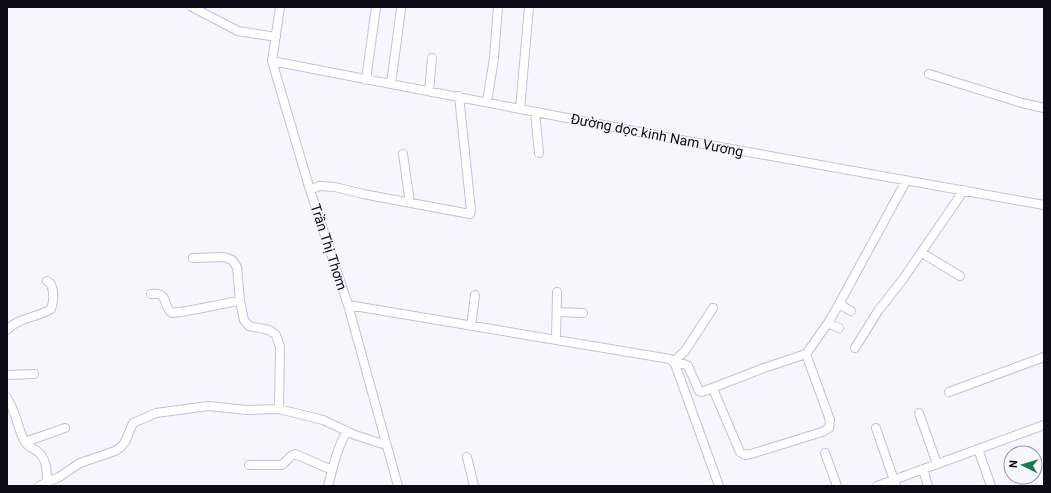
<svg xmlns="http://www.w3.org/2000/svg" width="1051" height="493" font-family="Roboto,sans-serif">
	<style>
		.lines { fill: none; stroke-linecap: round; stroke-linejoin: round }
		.minor-casing { stroke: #c6bfe2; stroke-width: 10 }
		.minor { stroke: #fff; stroke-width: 8 }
		.labels { text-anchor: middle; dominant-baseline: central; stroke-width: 3; stroke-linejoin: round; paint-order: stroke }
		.street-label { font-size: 14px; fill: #0d0b16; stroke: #f7f6fd }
	</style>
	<rect width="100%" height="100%" fill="#f7f6fd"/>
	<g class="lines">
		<defs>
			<path id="minor" d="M 192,7 L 238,31 L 276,37
				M 280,7 L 272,61 L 310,190 L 348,305 L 398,486
				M 272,61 L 681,140 L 1044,205
				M 929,74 L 1022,103 L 1044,108
				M 366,80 L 376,7
				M 391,84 L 401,9
				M 429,91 L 432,58
				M 487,102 L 494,58 L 498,7
				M 520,109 L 529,7
				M 535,112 L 539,153
				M 403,154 L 410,203
				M 310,190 L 319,186 L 335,187 L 363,194 L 470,214 L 471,210 L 459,96
				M 922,253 L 960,276
				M 193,258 L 224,257 L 232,260 L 237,267 L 240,301 L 244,320 L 249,326 L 269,330 L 276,335 L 280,347 L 279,409
				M 151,294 C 170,292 161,305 172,313 C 194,311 218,304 240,301
				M 839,304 L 851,311
				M 348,305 L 670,359 L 675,364 L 719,486
				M 557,312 L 583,313
				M 828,323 L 839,328
				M 471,326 L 475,295
				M 7,330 C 19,317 37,318 51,309 C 54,302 54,291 51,284 L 47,281
				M 556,340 L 557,292
				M 855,348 L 878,311 L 903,279 L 964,190
				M 673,362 L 685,351 L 713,308
				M 675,364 L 684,364 L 688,366 L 699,391 L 702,392 L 764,368 L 806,354 L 828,323 L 839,304 L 906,181
				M 7,375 L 34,374
				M 713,389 L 740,452 L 745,455 L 751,454 L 822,432 L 829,428 L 830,420 L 806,354
				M 949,392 L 1044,357
				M 7,398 C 10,403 13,409 15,415 C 18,424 20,433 25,442 C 28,447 32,448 37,451 C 47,458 47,472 47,483
				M 919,413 L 937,464
				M 876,428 L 896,486
				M 25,442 L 65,428
				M 978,449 L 991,486
				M 825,453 L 837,486
				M 467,457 L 474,486
				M 249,465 L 282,465 L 291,456 L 295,454 L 332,470
				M 923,469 L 928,486
				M 39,486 L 59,477 L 80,463 L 115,451 L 121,447 L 125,442 L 133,423 L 156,413 L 208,406 L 247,410 L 279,409 L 323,420 L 355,435 L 386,445
				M 328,486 C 333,467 337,448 347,431
				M 877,486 L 1044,425"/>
		</defs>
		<use href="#minor" class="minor-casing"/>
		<use href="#minor" class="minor"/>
	</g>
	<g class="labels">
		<g class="street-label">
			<text transform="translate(657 135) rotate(11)">Đường dọc kinh Nam Vương</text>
			<text transform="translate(329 247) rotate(72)">Trần Thị Thơm</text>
		</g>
	</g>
	<rect width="1051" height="493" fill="none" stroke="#0d0b16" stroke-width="16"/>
	<g transform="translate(1023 465) rotate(275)"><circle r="19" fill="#f7f6fd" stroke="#9998a1"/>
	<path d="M0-3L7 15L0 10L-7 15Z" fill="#1b784e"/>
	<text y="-6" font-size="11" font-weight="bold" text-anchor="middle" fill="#0d0b16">N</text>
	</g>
</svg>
